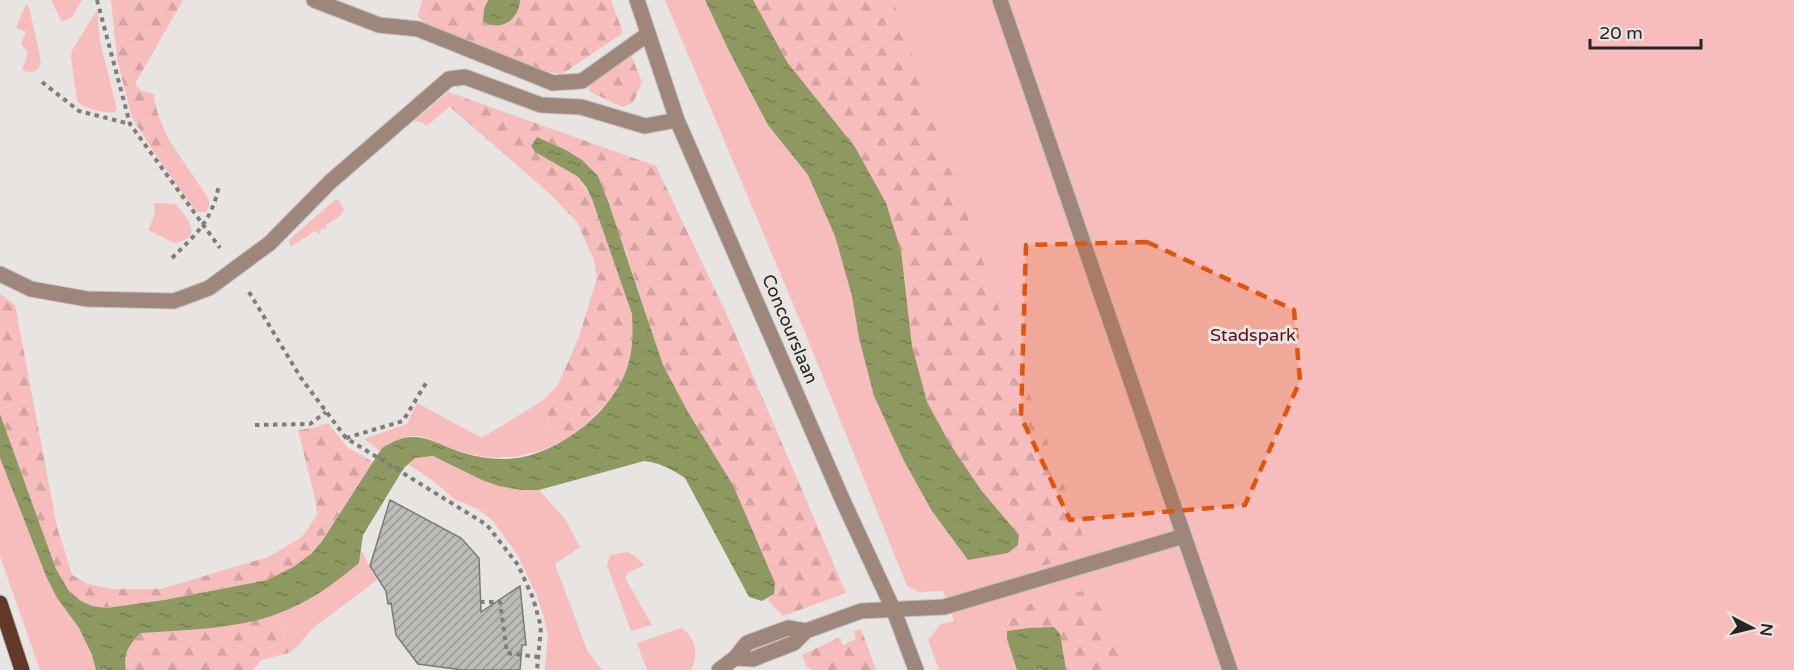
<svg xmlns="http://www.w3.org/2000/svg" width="1794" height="670" font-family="'Varela Round',sans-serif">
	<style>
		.green { fill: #f6bdbc }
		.forest { fill: url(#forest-firs) }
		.water { fill: url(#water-ripples) }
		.building { fill: url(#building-hatch); stroke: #7a7976; stroke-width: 1.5 }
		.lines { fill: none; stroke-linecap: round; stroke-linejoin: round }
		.minor-casing { stroke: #c4c2c0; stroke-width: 17 }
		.major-casing { stroke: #c4c2c0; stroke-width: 17 }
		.path { stroke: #7f7d7b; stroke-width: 4; stroke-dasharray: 4.5 4.5; stroke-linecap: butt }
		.minor { stroke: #9f867b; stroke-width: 15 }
		.major { stroke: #623826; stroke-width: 15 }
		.marked { fill: #de560d; fill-opacity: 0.2; stroke: #de560d; stroke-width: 4.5; stroke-dasharray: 12 8; stroke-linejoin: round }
		.labels { text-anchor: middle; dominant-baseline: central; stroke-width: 6; stroke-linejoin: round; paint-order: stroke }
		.street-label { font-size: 18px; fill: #262524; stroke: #e7e4e2 }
		.park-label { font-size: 18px; fill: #5c1019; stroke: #e7e4e2 }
	</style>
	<defs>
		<pattern id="forest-firs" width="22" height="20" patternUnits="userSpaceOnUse" patternTransform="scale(1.5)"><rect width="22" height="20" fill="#f6bdbc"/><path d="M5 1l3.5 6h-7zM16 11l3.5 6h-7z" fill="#d3a2a1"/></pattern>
		<pattern id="water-ripples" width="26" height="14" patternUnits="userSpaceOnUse" patternTransform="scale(1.5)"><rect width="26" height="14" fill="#8e9961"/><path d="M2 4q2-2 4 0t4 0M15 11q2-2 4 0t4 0" fill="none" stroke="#747d50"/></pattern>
		<pattern id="building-hatch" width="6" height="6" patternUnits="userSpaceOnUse" patternTransform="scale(1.5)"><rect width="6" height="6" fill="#bcbbb8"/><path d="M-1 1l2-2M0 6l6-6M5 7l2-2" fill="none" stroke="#999895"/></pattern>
	</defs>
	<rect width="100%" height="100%" fill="#e7e4e2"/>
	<path class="green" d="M 51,0 L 82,0 L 72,17 L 62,22 Z
		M 665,0 L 705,0 L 728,49 L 712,0 L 1794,0 L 1794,670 L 939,670 L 928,640 L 941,624 L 954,621 L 943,591 L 919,592 L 907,586 L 804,330 Z
		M 26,4 L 29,7 L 41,61 C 39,72 31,74 22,70 L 28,52 L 21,44 L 26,32 L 16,28 Z
		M 97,10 L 100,41 L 117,109 L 115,112 C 105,114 84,109 77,101 L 71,58 L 72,50 Z
		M 449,92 L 465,98 L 459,98 L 427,126 L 421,122 L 413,121 Z
		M 170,142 L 209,199 L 209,207 L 206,212 L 198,212 L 192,207 L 156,155 Z
		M 335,200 L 338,200 L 344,209 L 340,216 L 326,225 L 327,229 L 322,228 L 319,234 L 315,231 L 292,246 L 290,245 L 289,240 L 292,237 Z
		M 154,203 L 176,204 C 188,220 205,238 174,243 L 148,230 L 155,214 Z
		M 542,401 L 557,444 C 518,461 488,462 448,447 C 437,443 425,435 413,436 C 403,437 391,444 382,448 L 380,451 L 364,439 L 407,424 L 417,403 L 482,438 Z
		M 433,456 C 468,473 499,490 539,490 L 565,519 L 580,547 L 555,564 L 587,650 L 602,670 L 545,670 L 548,636 L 544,618 L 536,594 L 517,554 L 492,520 L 478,509 L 454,499 L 435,482 L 408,464 L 415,458 Z
		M 0,458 L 46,576 L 57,598 L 79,628 L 92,655 L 96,670 L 40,670 L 0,556 Z
		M 361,550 L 377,580 L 312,629 L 298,646 L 289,653 L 276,615 L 302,603 L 359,563 Z
		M 627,552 L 635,556 L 644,565 L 628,573 L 625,578 L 652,625 L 631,631 L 607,565 L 610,555 Z
		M 681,628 C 696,637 699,655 691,670 L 647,670 L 637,643 Z"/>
	<path class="forest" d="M 111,0 L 183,0 L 136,82 L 136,86 L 141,91 L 154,94 C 155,112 163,126 170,142 L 156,155 L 132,118 L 117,59 Z
		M 422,0 L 488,0 L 484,9 L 504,25 L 515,15 L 520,0 L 611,0 L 623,33 L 562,74 L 532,69 L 425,23 L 418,16 Z
		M 753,0 L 893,0 L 1021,372 L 1088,549 L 1035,569 L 1008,553 L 1017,545 L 1019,535 L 981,490 L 950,444 L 927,402 L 912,346 L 908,302 L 855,147 L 787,62 Z
		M 631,55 L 642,82 L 633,103 L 622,107 L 589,91 L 590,84 Z
		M 459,98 L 465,98 L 656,166 L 727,315 L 846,593 L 783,616 L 767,600 L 774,594 L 733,485 L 688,412 L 663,365 L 626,252 L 566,150 L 537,137 L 564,167 L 577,176 L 592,199 L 632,314 C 634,342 631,372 614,395 C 609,403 600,409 594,416 C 583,427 571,438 557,444 L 542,401 L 558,385 L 579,337 L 597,278 L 594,260 L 577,222 L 550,194 L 449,106 Z
		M 0,294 L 15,305 L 57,527 L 72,575 L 88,584 L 112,589 L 161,589 L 268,557 L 302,537 L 317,515 L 316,503 L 298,430 L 313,428 L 328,423 L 347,447 L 373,462 L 322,540 L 311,554 L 293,567 L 267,580 L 164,600 L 106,608 L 92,606 L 81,601 L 69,591 L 56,569 L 0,414 Z
		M 1094,588 L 1124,670 L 1066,670 L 1060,634 L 1029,628 L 1007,631 L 1007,610 Z
		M 276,615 L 289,653 L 261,660 L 253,670 L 126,670 C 123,653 130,645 141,633 L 195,629 Z
		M 861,629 L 876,670 L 812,670 L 807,667 L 802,655 L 840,637 L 843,645 L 856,639 L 854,631 Z"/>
	<path class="water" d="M 488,0 L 520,0 C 519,20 500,33 483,21 L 484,9 Z
		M 705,0 L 753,0 L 787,62 L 855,147 L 886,203 L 901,251 L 912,346 L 927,402 L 950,444 L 981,490 L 1019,535 L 1018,545 L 1008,553 L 968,560 L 932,511 L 904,461 L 874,396 L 859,338 L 852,296 L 835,236 L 808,175 L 768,125 L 728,49 Z
		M 537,137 L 566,150 L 582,160 L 598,176 L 609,204 L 663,365 L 688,412 L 733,485 L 775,583 L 774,594 L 762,601 L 749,597 L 685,478 C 671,469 661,463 644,461 L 539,490 L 521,490 L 499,486 L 482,480 L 433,456 L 415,458 L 404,468 L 363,535 L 359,563 C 334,584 308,603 277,614 C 238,629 183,630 141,633 C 129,645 123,653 126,670 L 96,670 L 92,655 L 79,628 L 57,598 L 46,576 L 0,458 L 0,414 L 56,569 L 69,591 L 81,601 L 92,606 L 106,608 L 164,600 L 267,580 L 293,567 L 311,554 L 322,541 L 382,448 C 417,426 429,442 464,453 C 477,457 491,459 504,459 C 553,459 612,414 627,368 C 633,350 633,332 632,314 L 592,199 L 586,187 L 577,176 L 535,152 L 531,146 Z
		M 1054,627 L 1060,634 L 1066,670 L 1017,670 L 1007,639 L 1007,631 L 1029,628 Z"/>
	<path class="building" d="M 390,500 L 461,538 L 479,558 L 481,612 L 520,586 L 526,645 L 522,645 L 520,670 L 463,670 L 418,664 L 396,635 L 391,603 L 388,604 L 386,591 L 370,566 Z"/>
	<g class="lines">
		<defs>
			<path id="minor" d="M 314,0 L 379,25 L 418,29 L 553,83 L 582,81 L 648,34
				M 637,0 L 677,120 L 843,501 L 894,611 L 916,670
				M 1000,0 L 1230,670
				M 0,274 L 31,289 L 87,299 L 174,301 L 209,288 L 270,243 L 330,182 L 449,79 L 465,77 L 541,105 L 581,107 L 645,126 L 677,120
				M 735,658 L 753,659 L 794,643 L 806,631 L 861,611 L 944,607 L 1184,536
				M 719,670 L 735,658 L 747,643 L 788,628 L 806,631"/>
			<path id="major" d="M 0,603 L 22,670"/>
		</defs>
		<use href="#minor" class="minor-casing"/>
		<use href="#major" class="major-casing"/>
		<path class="path" d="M 97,0 L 130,124 L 220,248
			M 42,82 L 79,111 L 130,124
			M 172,258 C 197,233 212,221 219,185
			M 249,292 L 301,378 L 346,438 L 487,525 L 518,565 L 533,598 L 541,627 L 537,670
			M 255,425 L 310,424 L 326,412
			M 346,438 L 403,421 L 426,383
			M 480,602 L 500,602 L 507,653 L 538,657"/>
		<use href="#minor" class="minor"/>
		<use href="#major" class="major"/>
	</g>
	<path class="marked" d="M 1147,242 L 1294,310 L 1300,381 L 1245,505 L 1070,520 L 1021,417 L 1026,245 Z"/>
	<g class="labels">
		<g class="street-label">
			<text transform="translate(790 329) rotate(67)">Concourslaan</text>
		</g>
		<g class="park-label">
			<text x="1253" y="335">Stadspark</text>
		</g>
	</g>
	<g transform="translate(1752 628) rotate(97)" stroke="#e7e4e2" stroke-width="4.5" paint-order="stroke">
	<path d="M0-4.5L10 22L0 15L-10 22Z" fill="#262524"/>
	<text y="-9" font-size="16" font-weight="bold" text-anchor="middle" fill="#262524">N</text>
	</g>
	<path d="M1590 39v9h111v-9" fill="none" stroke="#262524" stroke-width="3"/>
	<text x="1599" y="39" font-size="18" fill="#262524" stroke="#e7e4e2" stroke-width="4.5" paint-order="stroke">20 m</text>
</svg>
